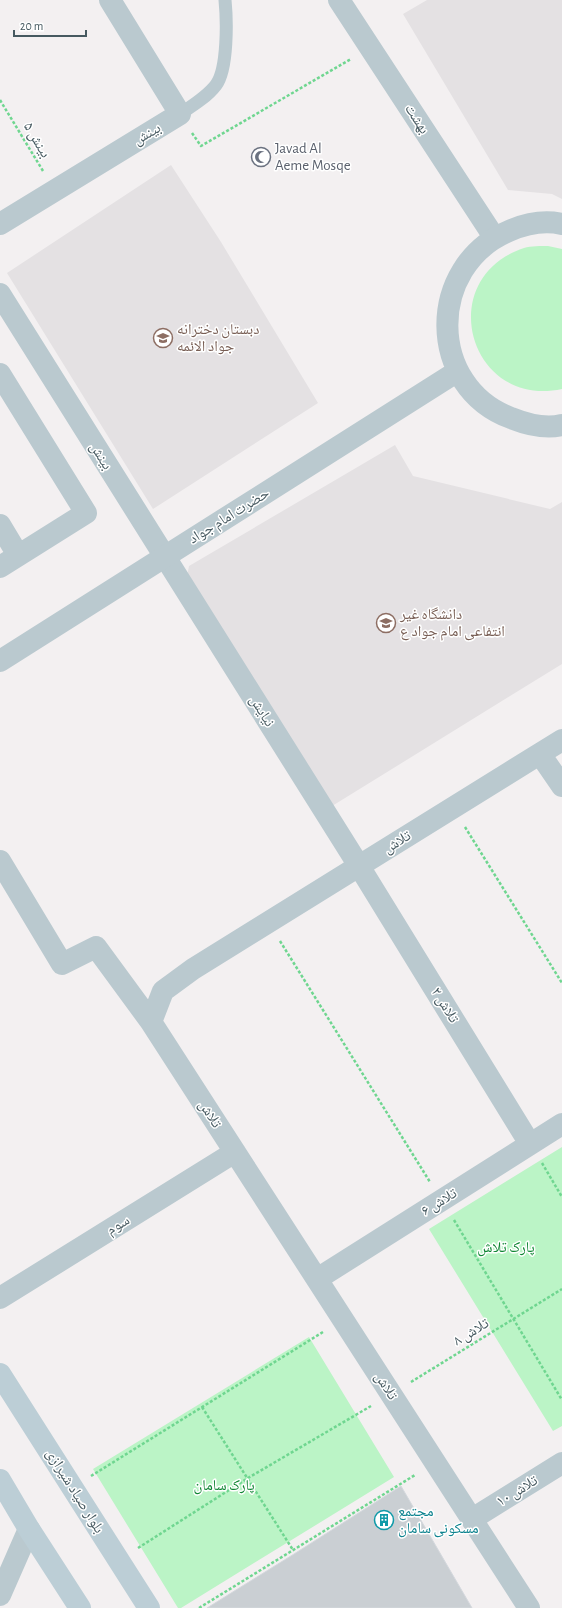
<svg xmlns="http://www.w3.org/2000/svg" width="562" height="1608" font-family="'Alegreya Sans','Noto Naskh Arabic',sans-serif">
	<style>
		.education { fill: #e4e1e3 }
		.green { fill: #bbf4c6 }
		.building { fill: #cacfd3; stroke: #d4d8dd }
		.lines { fill: none; stroke-linecap: round; stroke-linejoin: round }
		.path { stroke: #6fd690; stroke-width: 2.5; stroke-dasharray: 3 2; stroke-linecap: butt }
		.service { stroke: #bac9cf; stroke-width: 13 }
		.minor { stroke: #bac9cf; stroke-width: 22 }
		.tertiary { stroke: #bac9cf; stroke-width: 22 }
		.secondary { stroke: #bcced6; stroke-width: 22 }
		.labels { text-anchor: middle; dominant-baseline: central; stroke-width: 3; stroke-linejoin: round; paint-order: stroke }
		.street-label { font-size: 15px; fill: #465960; stroke: #fff }
		.worship-label { font-size: 15px; fill: #5b616d; stroke: #fff; text-anchor: start }
		.education-label { font-size: 15px; fill: #785e54; stroke: #fff; text-anchor: start }
		.park-label { font-size: 15px; fill: #0e8532; stroke: #fff }
		.culture-label { font-size: 15px; fill: #0d838f; stroke: #fff; text-anchor: start }
	</style>
	<rect width="100%" height="100%" fill="#f3f0f1"/>
	<path class="education" d="M 427,0 L 562,0 L 562,199 L 552,194 L 508,190 L 403,14 Z
		M 171,165 L 221,242 L 318,403 L 153,509 L 7,273 Z
		M 395,445 L 413,476 L 550,509 L 562,502 L 562,664 L 324,811 L 186,582 L 189,566 Z"/>
	<path class="green" d="M 548,246 L 562,249 L 562,389 C 468,409 433,278 524,248 C 531,246 541,246 548,246 Z
		M 562,1147 L 562,1426 L 553,1431 L 429,1229 Z
		M 309,1337 L 394,1477 L 181,1608 L 178,1608 L 93,1469 Z"/>
	<path class="building" d="M 401,1486 L 472,1608 L 207,1608 L 294,1554 Z"/>
	<g class="lines">
		<path class="path" d="M 0,100 L 43,171
			M 192,133 L 201,146 L 351,59
			M 465,827 L 562,983
			M 280,941 L 430,1182
			M 542,1163 L 562,1197
			M 454,1220 L 562,1400
			M 411,1382 L 562,1289
			M 202,1407 L 293,1550
			M 91,1476 L 323,1332
			M 138,1548 L 248,1478 L 371,1406
			M 199,1608 L 415,1475"/>
		<path class="service" d="M 180,114 C 192,106 207,97 216,85 C 228,69 227,20 225,0"/>
		<path class="minor" d="M 339,0 L 494,237
			M 0,224 L 180,114 L 110,0
			M 0,294 L 359,866 L 530,1144
			M 0,374 L 86,513 L 0,567
			M 0,525 L 18,555
			M 540,754 L 562,786
			M 0,861 L 62,964 L 96,947 L 151,1022
			M 317,1279 L 562,1124
			M 0,1298 L 235,1152
			M 472,1519 L 562,1463
			M 529,1608 L 151,1022 L 163,991 L 193,969 L 562,740"/>
		<path class="tertiary" d="M 562,224 C 544,220 525,224 509,231 C 426,266 427,387 511,418 C 526,424 546,429 562,425
			M 0,661 L 458,371
			M 0,1595 L 29,1529"/>
		<path class="secondary" d="M 0,1374 L 149,1608
			M 0,1480 L 29,1529 L 80,1608"/>
	</g>
	<defs>
		<symbol id="mosque-ring" viewBox="-11 -11 22 22"><circle r="9.5" fill="#fff" stroke="#6b7280" stroke-width="1.5"/><path d="M3.5-4.9A6 6 0 1 0 3.5 4.9A5 5 0 1 1 3.5-4.9Z" fill="#6b7280"/></symbol>
		<symbol id="school-ring" viewBox="-11 -11 22 22"><circle r="9.5" fill="#fff" stroke="#8d6e63" stroke-width="1.5"/><path d="M0-5L7-2L0 1L-7-2ZM-4 1L0 2.5L4 1V4Q0 6-4 4Z" fill="#8d6e63"/></symbol>
		<symbol id="university-ring" viewBox="-11 -11 22 22"><circle r="9.5" fill="#fff" stroke="#8d6e63" stroke-width="1.5"/><path d="M0-5L7-2L0 1L-7-2ZM-4 1L0 2.5L4 1V4Q0 6-4 4Z" fill="#8d6e63"/></symbol>
		<symbol id="building-ring" viewBox="-11 -11 22 22"><circle r="9.5" fill="#fff" stroke="#0f9aa8" stroke-width="1.5"/><path d="M-4-6H4V6H1V3H-1V6H-4ZM-2.5-4.3h1.7v1.8h-1.7ZM.8-4.3h1.7v1.8H.8ZM-2.5-1h1.7V.8h-1.7ZM.8-1h1.7V.8H.8Z" fill="#0f9aa8"/></symbol>
	</defs>
	<g fill-rule="evenodd">
		<use href="#mosque-ring" x="250" y="146" width="22" height="22"/>
		<use href="#school-ring" x="152" y="327" width="22" height="22"/>
		<use href="#university-ring" x="375" y="612" width="22" height="22"/>
		<use href="#building-ring" x="373" y="1509" width="22" height="22"/>
	</g>
	<g class="labels">
		<g class="street-label">
			<text transform="translate(417 119) rotate(57)">بهشت</text>
			<text transform="translate(147 134) rotate(-31)">بینش</text>
			<text transform="translate(37 140) rotate(59)">بینش ۵</text>
			<text transform="translate(101 456) rotate(58)">بینش</text>
			<text transform="translate(229 516) rotate(-32)">حضرت امام جواد</text>
			<text transform="translate(262 711) rotate(58)">نیایش</text>
			<text transform="translate(397 842) rotate(-32)">تلاش</text>
			<text transform="translate(445 1005) rotate(58)">تلاش ۲</text>
			<text transform="translate(210 1114) rotate(57)">تلاش</text>
			<text transform="translate(439 1202) rotate(-32)">تلاش ۶</text>
			<text transform="translate(118 1225) rotate(-32)">سوم</text>
			<text transform="translate(471 1332) rotate(-32)">تلاش ۸</text>
			<text transform="translate(386 1386) rotate(57)">تلاش</text>
			<text transform="translate(75 1491) rotate(58)">بلوار صیاد شیرازی</text>
			<text transform="translate(517 1491) rotate(-32)">تلاش ۱۰</text>
		</g>
		<g class="worship-label">
			<text x="275" y="148">Javad Al<tspan x="275" dy="17">Aeme Mosqe</tspan></text>
		</g>
		<g class="education-label">
			<text x="177" y="329">دبستان دخترانه<tspan x="177" dy="17">جواد الائمه</tspan></text>
			<text x="400" y="614">دانشگاه غیر<tspan x="400" dy="17">انتفاعی امام جواد ع</tspan></text>
		</g>
		<g class="park-label">
			<text x="506" y="1247">پارک تلاش</text>
			<text x="224" y="1485">پارک سامان</text>
		</g>
		<g class="culture-label">
			<text x="398" y="1511">مجتمع<tspan x="398" dy="17">مسکونی سامان</tspan></text>
		</g>
	</g>
	<path d="M14 30v6h72v-6" fill="none" stroke="#465960" stroke-width="2"/>
	<text x="20" y="30" font-size="12" fill="#465960" stroke="#ffffff" stroke-width="3" paint-order="stroke">20 m</text>
</svg>
